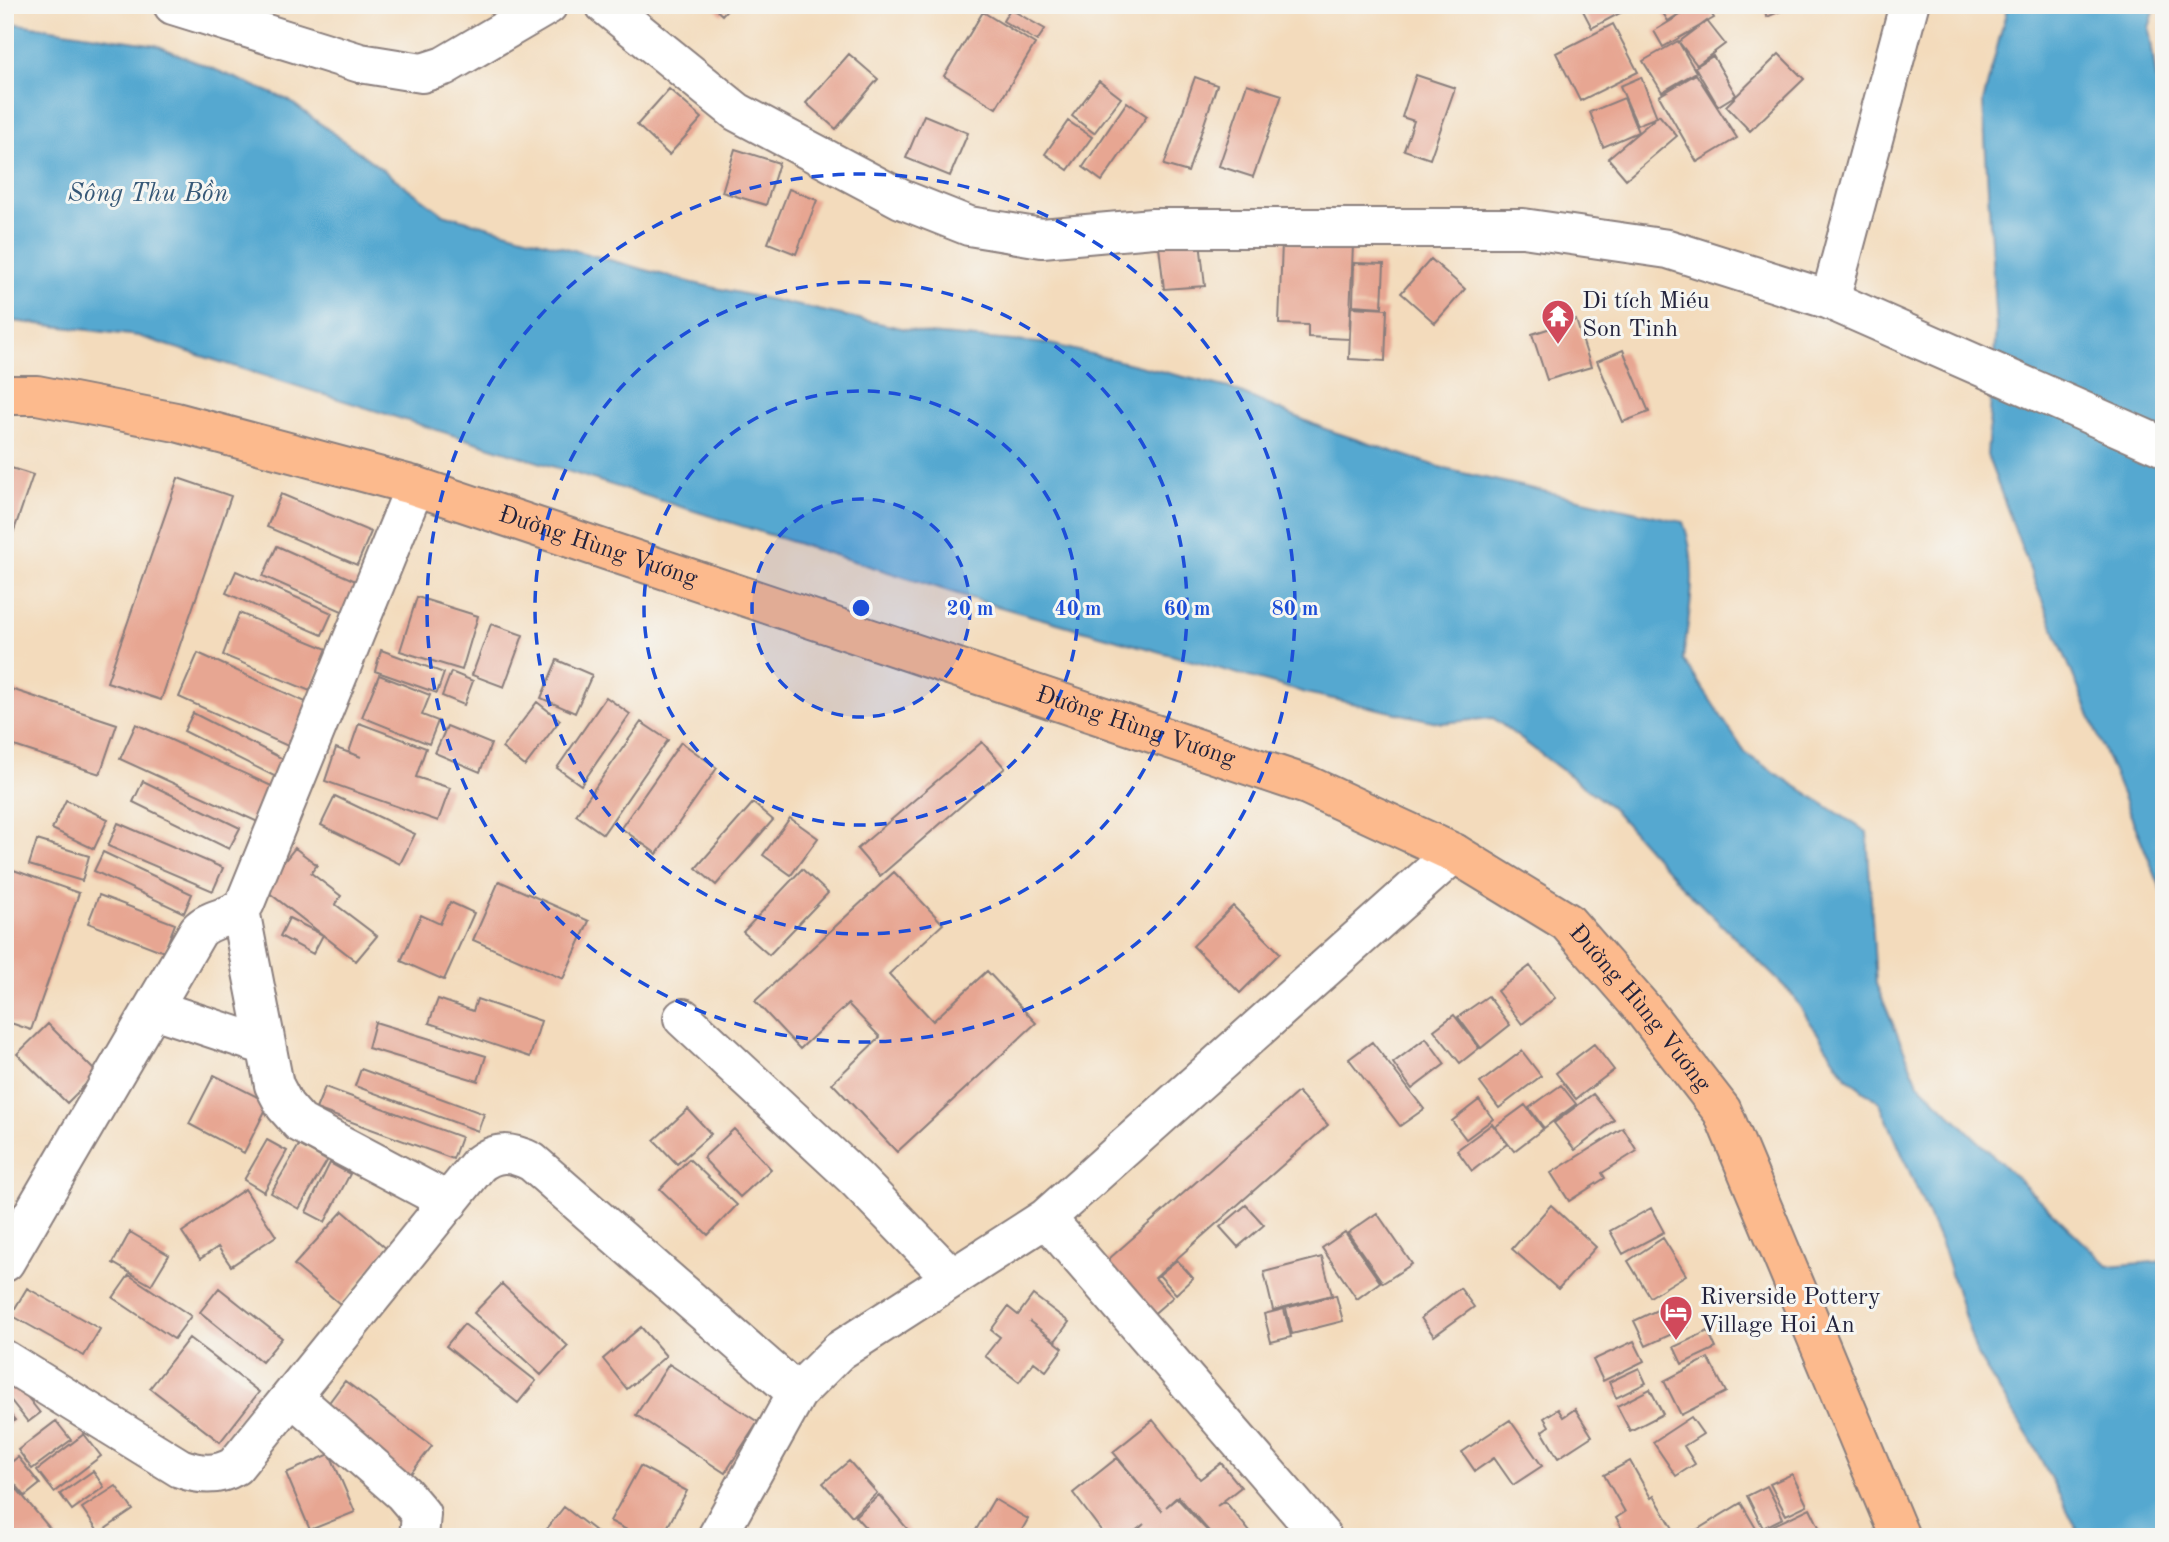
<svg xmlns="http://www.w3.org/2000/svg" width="2169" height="1542" font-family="'Old Standard TT',serif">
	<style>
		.water { fill: #54a8d0; stroke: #3b6586; stroke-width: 2 }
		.building { fill: #e7a692 }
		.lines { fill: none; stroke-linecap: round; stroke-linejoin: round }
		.minor-casing { stroke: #8a7e7c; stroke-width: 42 }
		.major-casing { stroke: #8a7e7c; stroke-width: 42 }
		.minor { stroke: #fff; stroke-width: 38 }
		.major { stroke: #fcba8d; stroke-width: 38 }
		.ring { fill: none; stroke: #1d4ed8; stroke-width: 3.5; stroke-dasharray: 12 9 }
		.labels { text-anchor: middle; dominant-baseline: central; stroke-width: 6; stroke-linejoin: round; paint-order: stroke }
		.poi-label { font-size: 24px; fill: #22223b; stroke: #f6f6f2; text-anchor: start }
		.street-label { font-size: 24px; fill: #22223b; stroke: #f6f6f2 }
		.water-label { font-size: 26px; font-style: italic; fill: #365877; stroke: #f6f6f2 }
		.centre { fill: #1d4ed8; stroke: #f6f6f2; stroke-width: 3.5 }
		.ring-label { font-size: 21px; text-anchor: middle; font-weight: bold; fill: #1d4ed8; stroke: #f6f6f2; stroke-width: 6; stroke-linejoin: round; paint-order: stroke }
	</style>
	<rect width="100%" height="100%" fill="#f6f6f2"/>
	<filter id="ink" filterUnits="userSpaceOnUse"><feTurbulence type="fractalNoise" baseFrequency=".0143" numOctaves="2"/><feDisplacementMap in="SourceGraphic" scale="14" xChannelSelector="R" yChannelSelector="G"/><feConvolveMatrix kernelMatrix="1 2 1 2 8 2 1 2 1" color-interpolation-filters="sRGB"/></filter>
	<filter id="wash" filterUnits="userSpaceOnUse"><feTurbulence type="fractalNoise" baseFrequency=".00686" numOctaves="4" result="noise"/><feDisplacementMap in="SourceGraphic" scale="28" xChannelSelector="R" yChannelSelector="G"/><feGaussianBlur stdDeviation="1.57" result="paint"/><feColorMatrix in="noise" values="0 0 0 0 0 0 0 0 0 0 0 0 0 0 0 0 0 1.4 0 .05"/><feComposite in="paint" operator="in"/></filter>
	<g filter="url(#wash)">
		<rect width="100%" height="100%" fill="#f3dbbc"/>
		<path class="water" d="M 2008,5 L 2156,5 L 2149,28 L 2164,132 L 2164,896 L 2035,583 L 1987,455 L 1996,328 L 1983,102 Z
			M 5,22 L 156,45 L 288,100 L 443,214 L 693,283 L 929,334 L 1050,344 L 1229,388 L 1325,429 L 1449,470 L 1683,522 C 1700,566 1689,613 1683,659 L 1746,754 L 1867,832 L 1876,984 L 1918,1083 L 2108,1266 L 2164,1261 L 2164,1537 L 2081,1537 L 2032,1442 L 1977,1355 L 1943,1249 L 1880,1103 L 1847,1078 L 1791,993 L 1676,880 L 1611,807 L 1493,718 L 1442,723 L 1306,693 L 993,605 L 138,336 L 5,320 Z"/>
		<g id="blocks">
			<path class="building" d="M 711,5 L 731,5 L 722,15 Z
				M 1580,5 L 1635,5 L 1592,28 Z
				M 1658,5 L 1693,5 L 1668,21 Z
				M 1697,5 L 1706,5 L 1714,18 L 1663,47 L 1654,31 Z
				M 1762,5 L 1795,5 L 1767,17 Z
				M 1010,9 L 1045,29 L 1037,41 L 1003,21 Z
				M 983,12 L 1035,44 L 996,108 L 944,76 Z
				M 1707,21 L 1725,44 L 1697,65 L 1679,42 Z
				M 1613,24 L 1638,72 L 1580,101 L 1556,53 Z
				M 1678,41 L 1696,72 L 1662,92 L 1643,61 Z
				M 849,54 L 878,79 L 836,129 L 806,103 Z
				M 1779,54 L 1804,79 L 1750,131 L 1726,106 Z
				M 1713,56 L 1736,95 L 1718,106 L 1695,67 Z
				M 1696,74 L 1737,138 L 1697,162 L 1659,96 Z
				M 1416,75 L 1455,88 L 1430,159 L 1404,150 L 1414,121 L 1402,117 Z
				M 1195,77 L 1217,85 L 1188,172 L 1164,165 Z
				M 1641,77 L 1657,117 L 1637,125 L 1620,86 Z
				M 1099,81 L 1121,98 L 1094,133 L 1072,116 Z
				M 1247,84 L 1282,95 L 1253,177 L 1219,166 Z
				M 669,89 L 702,118 L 669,155 L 637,125 Z
				M 1624,98 L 1638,132 L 1603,147 L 1590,112 Z
				M 1127,102 L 1147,116 L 1102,181 L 1083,167 Z
				M 924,115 L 968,133 L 950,176 L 906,158 Z
				M 1659,115 L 1677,136 L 1626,179 L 1608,158 Z
				M 1068,121 L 1092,137 L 1068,170 L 1045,154 Z
				M 735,149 L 779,163 L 766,205 L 722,192 Z
				M 789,189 L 817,200 L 796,254 L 768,243 Z
				M 1199,233 L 1205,286 L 1164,289 L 1158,238 Z
				M 1282,242 L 1353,245 L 1349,339 L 1308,337 L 1308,325 L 1279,324 Z
				M 1431,259 L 1465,289 L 1435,323 L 1401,293 Z
				M 1354,263 L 1384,264 L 1382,307 L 1353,305 Z
				M 1351,307 L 1387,309 L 1385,361 L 1349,359 Z
				M 1576,320 L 1591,367 L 1547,380 L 1532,334 Z
				M 1623,350 L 1649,412 L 1623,422 L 1597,361 Z
				M 5,466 L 33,475 L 6,554 L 5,554 Z
				M 178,478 L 231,496 L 161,700 L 107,682 Z
				M 281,494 L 371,532 L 357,565 L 267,527 Z
				M 277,546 L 358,582 L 344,612 L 263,576 Z
				M 236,571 L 332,613 L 322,635 L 226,593 Z
				M 417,597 L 478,616 L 462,670 L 400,651 Z
				M 239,613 L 327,649 L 310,691 L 223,655 Z
				M 491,624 L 523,635 L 504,687 L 472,675 Z
				M 381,650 L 444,673 L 437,693 L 375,671 Z
				M 198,653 L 310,704 L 290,747 L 179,697 Z
				M 557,660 L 592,675 L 575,713 L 541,698 Z
				M 451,672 L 473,681 L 464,705 L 442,696 Z
				M 379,675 L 430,695 L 422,715 L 438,721 L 429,744 L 362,717 Z
				M 5,687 L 117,724 L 100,774 L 5,743 Z
				M 606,697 L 630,714 L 581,785 L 557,768 Z
				M 537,702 L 560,720 L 525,766 L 502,748 Z
				M 193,713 L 287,761 L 278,778 L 184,731 Z
				M 641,722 L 668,740 L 603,834 L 576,815 Z
				M 359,723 L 426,748 L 416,777 L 450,788 L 438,821 L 325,781 L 336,748 L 361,757 L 349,752 Z
				M 136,724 L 276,788 L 260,823 L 120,759 Z
				M 447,726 L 491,744 L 480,772 L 435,753 Z
				M 681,742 L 717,768 L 657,854 L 621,828 Z
				M 982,742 L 1005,768 L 880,876 L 857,849 Z
				M 143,781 L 240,828 L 229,849 L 133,802 Z
				M 335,796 L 415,834 L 400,864 L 321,825 Z
				M 66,800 L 108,819 L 94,849 L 52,829 Z
				M 753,803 L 773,820 L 716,885 L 696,868 Z
				M 790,818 L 818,838 L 791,875 L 763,855 Z
				M 118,823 L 223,868 L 213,891 L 108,846 Z
				M 37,840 L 89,856 L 82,881 L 29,865 Z
				M 295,848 L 317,865 L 311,873 L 341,896 L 335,904 L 377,936 L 356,961 L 263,888 Z
				M 103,852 L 192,894 L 184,913 L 94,871 Z
				M 5,867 L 79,893 L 31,1030 L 5,1021 Z
				M 802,869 L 828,893 L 769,955 L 743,932 Z
				M 894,872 L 943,924 L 889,974 L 933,1021 L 987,971 L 1036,1023 L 897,1152 L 832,1083 L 880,1037 L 848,1004 L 800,1049 L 755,1001 Z
				M 499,881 L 589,921 L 563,979 L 473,940 Z
				M 99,895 L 175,924 L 164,952 L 88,923 Z
				M 450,902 L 474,913 L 444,980 L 401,961 L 421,915 L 440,924 Z
				M 1233,906 L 1280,953 L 1240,993 L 1193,946 Z
				M 289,918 L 323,935 L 313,954 L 280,936 Z
				M 1530,966 L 1555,998 L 1522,1024 L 1497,991 Z
				M 1488,996 L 1510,1025 L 1481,1048 L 1458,1017 Z
				M 438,999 L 473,1011 L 477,999 L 541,1021 L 530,1057 L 429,1023 Z
				M 1454,1015 L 1479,1048 L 1460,1063 L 1434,1030 Z
				M 375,1022 L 486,1056 L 478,1081 L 368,1048 Z
				M 48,1024 L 97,1073 L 67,1103 L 17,1054 Z
				M 1426,1038 L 1445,1064 L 1412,1089 L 1393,1063 Z
				M 1372,1042 L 1424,1109 L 1400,1126 L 1349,1059 Z
				M 1594,1044 L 1614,1070 L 1576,1099 L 1556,1073 Z
				M 1522,1051 L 1541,1076 L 1499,1108 L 1480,1083 Z
				M 361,1069 L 484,1114 L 478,1131 L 355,1086 Z
				M 214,1075 L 269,1103 L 244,1153 L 189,1124 Z
				M 1561,1085 L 1576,1104 L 1544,1128 L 1529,1108 Z
				M 325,1087 L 461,1137 L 453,1159 L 316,1109 Z
				M 1298,1092 L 1328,1125 L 1155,1278 L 1173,1297 L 1150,1317 L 1102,1265 Z
				M 1593,1094 L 1614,1120 L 1575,1150 L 1554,1123 Z
				M 1479,1100 L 1493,1119 L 1466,1139 L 1452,1121 Z
				M 1525,1105 L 1543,1129 L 1514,1151 L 1495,1127 Z
				M 688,1109 L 711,1134 L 677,1164 L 654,1140 Z
				M 1492,1124 L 1507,1144 L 1472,1171 L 1457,1150 Z
				M 1623,1128 L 1637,1151 L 1602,1173 L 1605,1178 L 1569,1201 L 1551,1173 Z
				M 734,1129 L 771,1169 L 740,1197 L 703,1158 Z
				M 267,1140 L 287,1151 L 264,1192 L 244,1180 Z
				M 299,1145 L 327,1161 L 299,1209 L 271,1193 Z
				M 689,1159 L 737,1205 L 708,1235 L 660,1189 Z
				M 330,1163 L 350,1174 L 325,1222 L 306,1212 Z
				M 245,1189 L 276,1236 L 231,1266 L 218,1247 L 200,1259 L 182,1232 Z
				M 1246,1205 L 1264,1225 L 1238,1247 L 1220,1227 Z
				M 1551,1205 L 1596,1247 L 1558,1289 L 1512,1249 Z
				M 1651,1208 L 1664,1232 L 1623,1254 L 1610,1231 Z
				M 343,1211 L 387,1249 L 340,1304 L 294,1265 Z
				M 1377,1213 L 1412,1264 L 1383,1283 L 1348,1233 Z
				M 130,1232 L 169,1255 L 151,1285 L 113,1263 Z
				M 1345,1232 L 1380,1282 L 1357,1299 L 1322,1248 Z
				M 1663,1238 L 1686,1275 L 1650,1297 L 1628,1261 Z
				M 1322,1257 L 1332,1295 L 1273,1310 L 1264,1272 Z
				M 1177,1260 L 1193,1278 L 1176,1294 L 1159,1275 Z
				M 129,1275 L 191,1316 L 174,1339 L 113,1298 Z
				M 502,1284 L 568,1346 L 541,1375 L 474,1313 Z
				M 27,1288 L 100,1329 L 84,1356 L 11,1315 Z
				M 219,1288 L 282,1338 L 262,1362 L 200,1312 Z
				M 1460,1288 L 1474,1307 L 1434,1336 L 1421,1318 Z
				M 1033,1295 L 1069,1322 L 1055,1341 L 1029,1321 L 1063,1348 L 1046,1371 L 1034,1362 L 1019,1382 L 985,1356 L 1000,1337 L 991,1330 L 1008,1307 L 1018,1315 Z
				M 1336,1295 L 1343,1321 L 1292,1334 L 1286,1308 Z
				M 1674,1302 L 1687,1327 L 1646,1346 L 1634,1321 Z
				M 1284,1309 L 1291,1337 L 1271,1342 L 1264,1314 Z
				M 464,1324 L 536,1381 L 518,1403 L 446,1346 Z
				M 641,1327 L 666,1356 L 627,1389 L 603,1359 Z
				M 1708,1331 L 1716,1348 L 1682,1364 L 1674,1347 Z
				M 189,1338 L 259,1392 L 220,1442 L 150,1388 Z
				M 1634,1341 L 1644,1361 L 1603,1381 L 1593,1360 Z
				M 1708,1358 L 1726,1392 L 1681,1415 L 1664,1381 Z
				M 669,1364 L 758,1422 L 725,1473 L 636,1415 Z
				M 1639,1368 L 1646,1383 L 1616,1398 L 1609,1382 Z
				M 10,1375 L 40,1413 L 28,1422 L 5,1393 L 5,1378 Z
				M 345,1381 L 432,1446 L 405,1481 L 319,1416 Z
				M 1650,1389 L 1663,1414 L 1630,1431 L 1617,1406 Z
				M 5,1408 L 15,1420 L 5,1428 Z
				M 1558,1409 L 1563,1417 L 1575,1409 L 1592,1436 L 1558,1458 L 1542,1431 L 1549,1426 L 1544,1418 Z
				M 1691,1417 L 1703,1434 L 1684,1446 L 1695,1464 L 1676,1476 L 1653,1442 Z
				M 1153,1420 L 1200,1479 L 1221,1463 L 1241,1487 L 1217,1506 L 1225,1501 L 1254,1537 L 1214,1537 L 1178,1496 L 1166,1507 L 1177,1498 L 1213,1537 L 1130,1537 L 1144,1524 L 1128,1537 L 1106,1537 L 1073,1493 L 1117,1458 L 1162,1511 L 1113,1452 Z
				M 1510,1420 L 1542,1466 L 1513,1485 L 1494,1458 L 1475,1471 L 1462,1452 Z
				M 56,1421 L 71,1440 L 32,1469 L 18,1450 Z
				M 84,1434 L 101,1456 L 54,1492 L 37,1470 Z
				M 330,1454 L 355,1512 L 310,1530 L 286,1473 Z
				M 18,1457 L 40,1484 L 25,1496 L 5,1472 L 5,1467 Z
				M 849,1461 L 877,1493 L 852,1516 L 823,1483 Z
				M 1630,1461 L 1651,1498 L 1654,1496 L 1678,1537 L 1627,1537 L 1616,1518 L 1625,1512 L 1604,1475 Z
				M 640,1466 L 687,1491 L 662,1537 L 640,1537 L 610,1521 Z
				M 93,1471 L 104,1487 L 72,1510 L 60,1494 Z
				M 1792,1474 L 1807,1505 L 1786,1515 L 1770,1484 Z
				M 116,1486 L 133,1510 L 99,1533 L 82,1508 Z
				M 1767,1486 L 1783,1518 L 1763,1528 L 1747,1496 Z
				M 17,1489 L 57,1537 L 5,1537 L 5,1499 Z
				M 879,1495 L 910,1532 L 904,1537 L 874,1537 L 855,1516 Z
				M 994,1499 L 1028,1519 L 1018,1537 L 973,1535 Z
				M 1741,1503 L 1757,1530 L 1744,1537 L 1685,1537 Z
				M 564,1507 L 599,1534 L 597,1537 L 554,1537 L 546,1530 Z
				M 1810,1508 L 1821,1531 L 1809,1537 L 1772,1537 L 1768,1528 Z"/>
		</g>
	</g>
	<g filter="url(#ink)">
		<use href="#blocks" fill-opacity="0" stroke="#8a7e7c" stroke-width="2"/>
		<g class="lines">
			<defs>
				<path id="minor" d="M 173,5 L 360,63 L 422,73 L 444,66 L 548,5
					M 605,5 L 737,112 L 901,199 L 969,226 L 1042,238 L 1153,228 L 1523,228 L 1668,249 L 1830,300 L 2164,447
					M 1830,300 L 1909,5
					M 240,910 L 274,1085 L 285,1106 L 300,1123 L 449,1202
					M 154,1009 L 266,1046
					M 683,1018 L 856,1179 L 952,1278
					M 1046,1218 L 1322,1537
					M 5,1262 L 198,931 C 212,916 233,920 245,903 L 415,486
					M 5,1360 L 180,1468 C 199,1475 217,1477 235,1466 L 478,1165 C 496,1150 512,1152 532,1162 L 797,1393
					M 292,1396 L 403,1493 L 421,1514 L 419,1537
					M 717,1537 L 797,1393 L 839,1351 L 1046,1218 L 1454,853"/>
				<g id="major">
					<path id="s1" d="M 5,395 L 37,395 L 176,422 L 415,486 L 1307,785 L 1454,853 L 1567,922 L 1642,1008 L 1722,1111 L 1900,1537"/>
				</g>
			</defs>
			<use href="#minor" class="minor-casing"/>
			<use href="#major" class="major-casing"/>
			<use href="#minor" class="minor"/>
			<use href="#major" class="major"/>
		</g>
	</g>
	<circle cx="861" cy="608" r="109" fill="#1d4ed8" fill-opacity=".12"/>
	<g class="ring">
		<circle cx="861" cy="608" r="109"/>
		<circle cx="861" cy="608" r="217"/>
		<circle cx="861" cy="608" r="326"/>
		<circle cx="861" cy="608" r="434"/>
	</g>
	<defs>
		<symbol id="temple-pin" viewBox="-11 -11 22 30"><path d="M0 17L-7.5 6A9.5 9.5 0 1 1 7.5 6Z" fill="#d1495b" stroke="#f6f6f2"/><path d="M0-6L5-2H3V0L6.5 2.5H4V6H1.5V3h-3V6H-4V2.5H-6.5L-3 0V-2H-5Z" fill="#fff"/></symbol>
		<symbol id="hotel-pin" viewBox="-11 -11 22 30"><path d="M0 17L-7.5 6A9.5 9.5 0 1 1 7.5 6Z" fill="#d1495b" stroke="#f6f6f2"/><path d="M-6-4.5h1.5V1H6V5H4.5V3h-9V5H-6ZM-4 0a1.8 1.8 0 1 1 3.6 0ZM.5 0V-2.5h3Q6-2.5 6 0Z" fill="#fff"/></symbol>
	</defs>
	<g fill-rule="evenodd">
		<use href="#temple-pin" x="1539" y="297" width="38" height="52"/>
		<use href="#hotel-pin" x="1657" y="1293" width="38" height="52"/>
	</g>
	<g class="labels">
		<g class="poi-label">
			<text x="1582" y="302">Di tích Miéu<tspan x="1582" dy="28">Son Tinh</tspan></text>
			<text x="1700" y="1298">Riverside Pottery<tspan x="1700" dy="28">Village Hoi An</tspan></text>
		</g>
		<g class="street-label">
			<text stroke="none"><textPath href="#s1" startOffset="614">Đường Hùng Vương</textPath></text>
			<text stroke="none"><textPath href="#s1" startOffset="1181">Đường Hùng Vương</textPath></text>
			<text stroke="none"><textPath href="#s1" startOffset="1769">Đường Hùng Vương</textPath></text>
		</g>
		<g class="water-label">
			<text x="148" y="194">Sông Thu Bồn</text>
		</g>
	</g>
	<circle cx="861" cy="608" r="10" class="centre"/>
	<g class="ring-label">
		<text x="970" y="615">20 m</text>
		<text x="1078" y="615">40 m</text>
		<text x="1187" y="615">60 m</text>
		<text x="1295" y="615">80 m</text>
	</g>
	<rect width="2169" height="1542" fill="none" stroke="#f6f6f2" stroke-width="28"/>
</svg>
